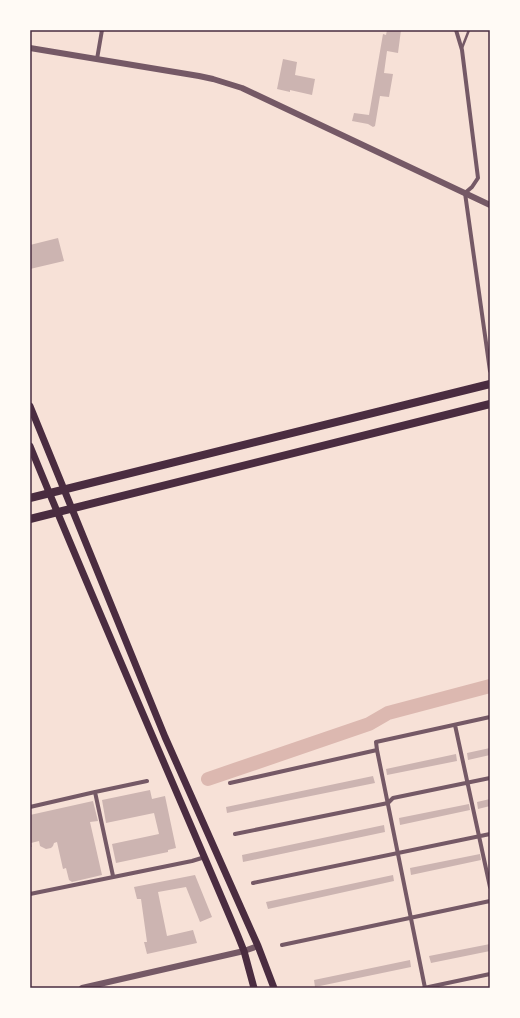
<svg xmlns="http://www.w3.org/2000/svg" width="520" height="1018" font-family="Signika,sans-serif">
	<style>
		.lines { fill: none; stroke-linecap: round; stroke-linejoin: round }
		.river { stroke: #dcb8b0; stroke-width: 14 }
		.building { fill: #ccb4b1 }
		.service { stroke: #755966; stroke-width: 2.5 }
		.minor { stroke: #755966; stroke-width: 4 }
		.tertiary { stroke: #755966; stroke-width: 6 }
		.secondary { stroke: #4a2c40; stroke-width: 7 }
		.primary { stroke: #4a2c40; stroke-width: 8 }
		.neatline { fill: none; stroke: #4a2c40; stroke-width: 1.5 }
	</style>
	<rect width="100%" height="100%" fill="#f7e1d7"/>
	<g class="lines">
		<path class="river" d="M 208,779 L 369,724 L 388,713 L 490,686"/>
	</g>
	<path class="building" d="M 387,30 L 401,30 L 398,53 L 387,51 L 384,73 L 393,74 L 389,97 L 380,96 L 375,126 L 373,127 L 368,124 L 352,121 L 354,113 L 369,115 L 383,34 L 386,35 Z
		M 283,59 L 297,62 L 295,75 L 315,79 L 312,95 L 290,90 L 290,92 L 277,89 Z
		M 58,238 L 64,261 L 30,269 L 30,245 Z
		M 490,748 L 490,755 L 468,760 L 467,753 Z
		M 456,754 L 457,761 L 387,775 L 386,769 Z
		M 373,776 L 375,783 L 227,813 L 226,807 Z
		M 150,790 L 152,799 L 165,796 L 176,848 L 168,850 L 168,852 L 116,863 L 112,844 L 159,834 L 154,813 L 106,823 L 102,800 Z
		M 490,799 L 490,806 L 478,809 L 477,802 Z
		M 93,801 L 98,821 L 90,822 L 102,875 L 72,882 L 69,880 L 66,868 L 63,869 L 57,842 L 54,843 L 53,846 L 51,848 L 46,849 L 40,846 L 39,841 L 31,843 L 32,847 L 30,847 L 30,815 Z
		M 469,804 L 470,810 L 400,825 L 399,818 Z
		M 384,825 L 385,832 L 243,862 L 242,855 Z
		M 480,854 L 481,860 L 411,875 L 410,868 Z
		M 195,875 L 212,917 L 200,922 L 186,887 L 158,892 L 167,936 L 193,930 L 197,943 L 147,954 L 144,942 L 147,942 L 141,899 L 137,899 L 134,887 Z
		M 393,875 L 394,881 L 268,909 L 266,902 Z
		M 490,944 L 490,951 L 431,963 L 429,956 Z
		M 410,960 L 411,967 L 315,987 L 314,980 Z"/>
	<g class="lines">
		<path class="service" d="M 462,48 L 469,30"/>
		<path class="minor" d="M 456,30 L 462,50 L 478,178 L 472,187 L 465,193 L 490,371
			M 97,59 L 102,30
			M 455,725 L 490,887
			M 377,750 L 376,742 L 490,717
			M 230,783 L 377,750 L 425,988
			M 95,792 L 147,781
			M 30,807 L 95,792 L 113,876
			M 235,834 L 388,803 L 393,798 L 490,778
			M 253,883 L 490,834
			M 30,894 L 192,861 L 205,857
			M 282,945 L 490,901
			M 424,988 L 490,974"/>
		<path class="tertiary" d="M 30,48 L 199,76 L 213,79 L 242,88 L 490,205
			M 82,988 L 244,951 L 258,946"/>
		<path class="secondary" d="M 30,406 L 165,737 L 258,946 L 274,988
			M 30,446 C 97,610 169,773 238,936 L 244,951 L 254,988"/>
		<path class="primary" d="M 30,498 L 490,384
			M 30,519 L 490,404"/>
	</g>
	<rect width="520" height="1018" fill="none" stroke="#fffaf5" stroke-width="62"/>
	<rect x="31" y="31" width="458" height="956" class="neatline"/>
</svg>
